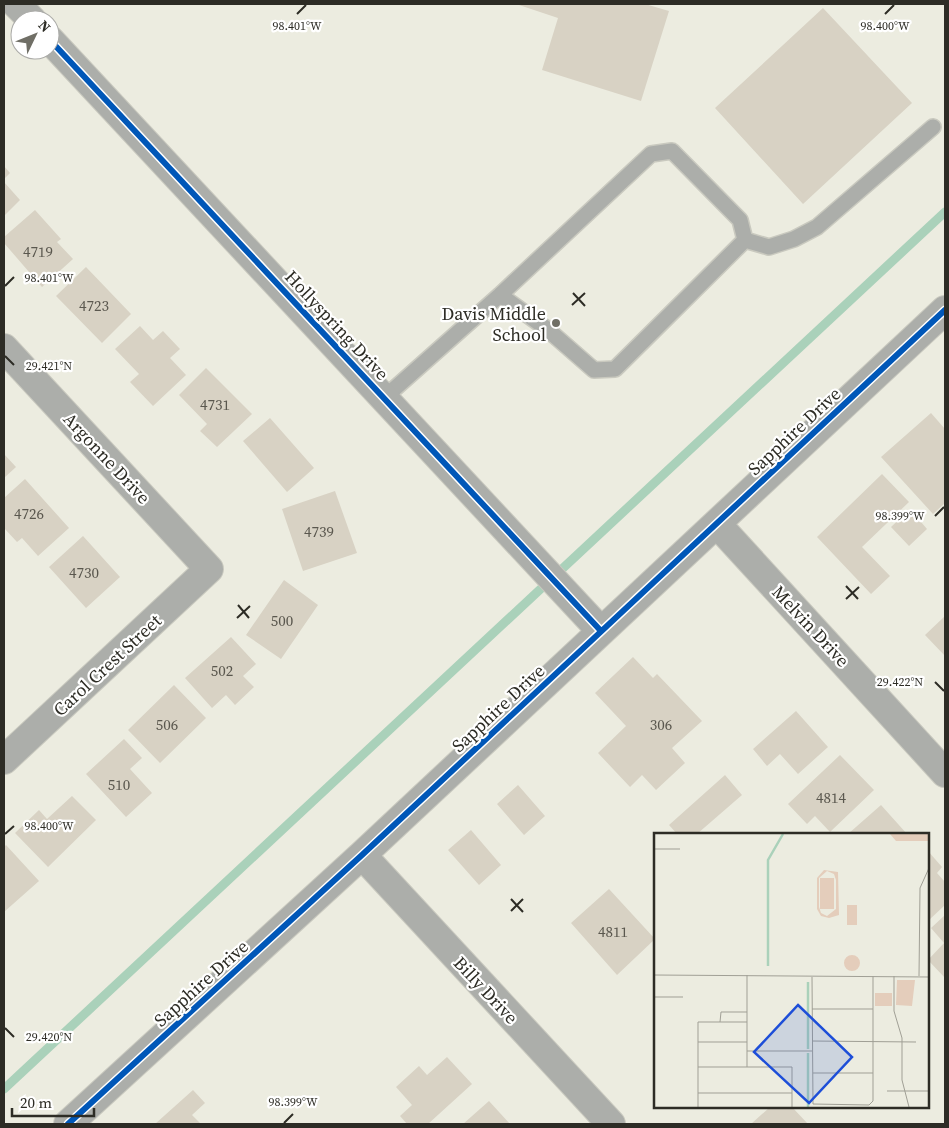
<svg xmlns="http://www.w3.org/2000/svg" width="949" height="1128" font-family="'Source Serif 4',serif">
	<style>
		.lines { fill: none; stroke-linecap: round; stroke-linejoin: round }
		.stream { stroke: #aad1ba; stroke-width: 9 }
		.building { fill: #d8d2c4 }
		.lane-casing { stroke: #c9c9bf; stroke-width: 18 }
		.street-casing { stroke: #c9c9bf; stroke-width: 30 }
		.lane { stroke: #acaeaa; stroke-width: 15 }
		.street { stroke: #acaeaa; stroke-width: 28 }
		.cycleway-casing { stroke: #fff; stroke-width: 9 }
		.cycleway { stroke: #0057b8; stroke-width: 6 }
		.ticks { fill: none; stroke: #2d2c25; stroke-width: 2 }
		.poi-dot { fill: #706f66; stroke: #fff; stroke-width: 2 }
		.labels { text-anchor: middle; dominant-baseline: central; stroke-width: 4.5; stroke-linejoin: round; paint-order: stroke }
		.number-label { font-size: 15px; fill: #5a574e }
		.poi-label { font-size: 18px; fill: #2d2c25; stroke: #fff; text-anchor: end }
		.street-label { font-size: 18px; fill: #2d2c25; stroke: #fff }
		.inset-river { fill: none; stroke: #aad1ba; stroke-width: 2.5 }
		.inset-road { fill: none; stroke: #a09f95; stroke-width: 1 }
		.view { fill: #1d4ed8; fill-opacity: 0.15; stroke: #1d4ed8; stroke-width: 2.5 }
		.inset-edge { fill: none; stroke: #2d2c25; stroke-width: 2.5 }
		.ticks-label { font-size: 12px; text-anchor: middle; fill: #2d2c25; stroke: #fff; stroke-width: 4.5; stroke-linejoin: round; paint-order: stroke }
	</style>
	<rect width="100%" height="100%" fill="#ecece0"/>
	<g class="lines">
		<path class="stream" d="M 4,1089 L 945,212"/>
	</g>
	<path class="building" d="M 516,4 L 645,4 L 669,11 L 641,101 L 542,70 L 558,18 Z
		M 823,8 L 912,103 L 803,204 L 715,108 Z
		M 4,166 L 10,173 L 4,179 Z
		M 4,182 L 20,200 L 4,216 Z
		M 35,210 L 61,239 L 57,242 L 73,259 L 42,287 L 4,243 L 4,237 Z
		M 86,267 L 131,314 L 102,343 L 56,296 Z
		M 140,326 L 153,340 L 163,331 L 180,349 L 170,358 L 186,375 L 153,406 L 130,382 L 139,374 L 115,349 Z
		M 206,368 L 252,414 L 217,447 L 200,431 L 207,424 L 179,395 Z
		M 931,413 L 945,429 L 945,503 L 933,514 L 881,457 Z
		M 270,418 L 314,468 L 287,492 L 243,441 Z
		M 4,454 L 16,467 L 4,478 Z
		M 882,474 L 909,502 L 862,547 L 890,576 L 871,594 L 817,537 Z
		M 25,479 L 69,528 L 38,556 L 22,538 L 17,542 L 4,528 L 4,498 Z
		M 335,491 L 357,553 L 303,571 L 282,509 Z
		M 910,509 L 927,529 L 909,546 L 891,527 Z
		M 83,536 L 120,577 L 86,608 L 49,567 Z
		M 284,580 L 318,605 L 281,659 L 246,635 Z
		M 945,616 L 945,656 L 925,635 Z
		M 231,637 L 256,664 L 243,676 L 254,687 L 235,705 L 226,695 L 212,708 L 185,678 Z
		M 633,657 L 653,678 L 657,674 L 702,721 L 672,748 L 685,763 L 656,790 L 642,775 L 630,787 L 598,753 L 626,726 L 595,693 Z
		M 174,685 L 206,718 L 160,763 L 128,730 Z
		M 796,711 L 828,747 L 798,774 L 780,754 L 767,766 L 753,749 Z
		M 124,739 L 142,758 L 130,769 L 152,793 L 126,817 L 86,774 Z
		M 840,755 L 874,790 L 830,832 L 815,816 L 807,824 L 788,804 Z
		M 725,775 L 742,795 L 697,834 L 677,834 L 669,825 Z
		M 518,785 L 545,816 L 524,835 L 497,804 Z
		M 72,796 L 96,820 L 48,867 L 15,833 L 39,810 L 47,819 Z
		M 881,805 L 907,834 L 848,834 Z
		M 471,830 L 501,865 L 479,885 L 448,850 Z
		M 6,845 L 39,881 L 4,912 L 4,847 Z
		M 928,851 L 942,867 L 937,873 L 945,882 L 945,905 L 928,921 Z
		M 609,889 L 655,939 L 617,975 L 571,923 Z
		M 945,915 L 945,978 L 928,960 L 944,943 L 931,928 Z
		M 447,1057 L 472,1084 L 428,1124 L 407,1124 L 400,1116 L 412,1105 L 396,1087 L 419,1066 L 427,1075 Z
		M 193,1090 L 205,1103 L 192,1115 L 201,1124 L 155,1124 Z
		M 489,1101 L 510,1124 L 463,1124 Z
		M 770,1107 L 792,1107 L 808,1124 L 751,1124 Z"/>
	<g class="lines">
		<defs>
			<path id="lane" d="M 745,240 L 769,247 L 794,239 L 817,227 L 933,127
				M 384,398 L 500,295 L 651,154 L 672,151 L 740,220 L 745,240 L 615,369 L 594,370 L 547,329 L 500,295"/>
			<path id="street" d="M 16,4 L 32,20
				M 50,40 L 601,631
				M 4,348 L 209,569 L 4,760
				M 717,524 L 945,773
				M 362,855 L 611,1124
				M 68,1124 L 362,855 L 945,310"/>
		</defs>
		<use href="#lane" class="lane-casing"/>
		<use href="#street" class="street-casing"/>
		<use href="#lane" class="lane"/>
		<use href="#street" class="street"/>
		<defs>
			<path id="cycleway" d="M 50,40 L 601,631
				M 68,1124 L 362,855 L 945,310"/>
		</defs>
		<use href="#cycleway" class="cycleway-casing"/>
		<use href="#cycleway" class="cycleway"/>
	</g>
	<path class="ticks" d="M 297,14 L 306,5M 885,14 L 894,5M 5,286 L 14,277M 573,293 L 585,306M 572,305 L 585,293M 5,356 L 14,365M 935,516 L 944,507M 846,586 L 858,599M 846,599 L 859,587M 238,605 L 249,618M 237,618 L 250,606M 935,682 L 944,691M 5,834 L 14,826M 511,899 L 523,912M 511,911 L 523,899M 5,1028 L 14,1037M 284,1123 L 293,1114"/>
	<circle class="poi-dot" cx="556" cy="323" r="5"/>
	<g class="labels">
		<g class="number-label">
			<text x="38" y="251">4719</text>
			<text x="94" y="305">4723</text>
			<text x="215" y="404">4731</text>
			<text x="29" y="513">4726</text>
			<text x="319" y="531">4739</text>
			<text x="84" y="572">4730</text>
			<text x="282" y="620">500</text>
			<text x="222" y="670">502</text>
			<text x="167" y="724">506</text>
			<text x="661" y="724">306</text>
			<text x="119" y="784">510</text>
			<text x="831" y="797">4814</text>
			<text x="613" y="931">4811</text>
		</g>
		<g class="poi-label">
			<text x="546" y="313">Davis Middle<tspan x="546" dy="21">School</tspan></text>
		</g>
		<g class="street-label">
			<text transform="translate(337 325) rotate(47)">Hollyspring Drive</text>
			<text transform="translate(794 431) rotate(-43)">Sapphire Drive</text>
			<text transform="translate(107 458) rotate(47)">Argonne Drive</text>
			<text transform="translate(811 626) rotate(47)">Melvin Drive</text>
			<text transform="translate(107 665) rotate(-43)">Carol Crest Street</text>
			<text transform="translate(498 708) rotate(-43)">Sapphire Drive</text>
			<text transform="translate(201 983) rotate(-42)">Sapphire Drive</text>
			<text transform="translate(486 990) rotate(47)">Billy Drive</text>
		</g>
	</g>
	<g transform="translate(654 833)">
		<rect width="275" height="275" fill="#ecece0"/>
		<path d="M 236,1 L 275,1 L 275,8 L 242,8 ZM 170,37 L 184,39 L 185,82 L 175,85 L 167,83 L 163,76 L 163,45 ZM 173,38 L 180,41 L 182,47 L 182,76 L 173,83 L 167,80 L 165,74 L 165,45 ZM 166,45 L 180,45 L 180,76 L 166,76 ZM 193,72 L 203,72 L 203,92 L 193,92 ZM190 130a8 8 0 1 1 16 0a8 8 0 1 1-16 0ZM 243,147 L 261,147 L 258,173 L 242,172 ZM 221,160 L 238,160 L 238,173 L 221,173 Z" fill="#e4cdbb" fill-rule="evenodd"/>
		<path class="inset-river" d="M 114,133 L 114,27 L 129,1M 154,216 L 154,149M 154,274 L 154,220"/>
		<path class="inset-road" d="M 0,16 L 26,16M 0,142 L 275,144M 93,142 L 93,234M 240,143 L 240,178 L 248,205 L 248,247 L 255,274M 265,143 L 266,55 L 275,35M 158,144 L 159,271 L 215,272 L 219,268 L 219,143M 0,164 L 29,164M 158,176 L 219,176M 66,189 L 67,179 L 93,179M 158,208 L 262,209M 44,209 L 93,209M 93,218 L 158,218M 44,234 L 138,234 L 138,274M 159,240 L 219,240M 233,258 L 275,258M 44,260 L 138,260M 44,274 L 44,189 L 93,189"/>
		<path class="view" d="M 144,172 L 198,224 L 155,270 L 100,219 Z"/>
		<rect width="275" height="275" class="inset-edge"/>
	</g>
	<g class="ticks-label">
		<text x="297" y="30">98.401°W</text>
		<text x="885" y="30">98.400°W</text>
		<text x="49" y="282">98.401°W</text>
		<text x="49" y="370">29.421°N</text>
		<text x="900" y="520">98.399°W</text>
		<text x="900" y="686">29.422°N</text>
		<text x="49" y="830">98.400°W</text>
		<text x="49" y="1041">29.420°N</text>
		<text x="293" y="1106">98.399°W</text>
	</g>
	<rect width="949" height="1128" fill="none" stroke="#2d2c25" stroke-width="10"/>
	<g transform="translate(35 35) rotate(47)"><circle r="24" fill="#ffffff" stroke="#ababa8"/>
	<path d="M0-4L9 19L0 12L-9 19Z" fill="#706f66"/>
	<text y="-8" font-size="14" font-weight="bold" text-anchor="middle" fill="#2d2c25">N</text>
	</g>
	<path d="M12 1108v8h82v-8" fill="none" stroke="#2d2c25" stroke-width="2.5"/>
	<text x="20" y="1108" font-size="15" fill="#2d2c25" stroke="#ffffff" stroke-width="4" paint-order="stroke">20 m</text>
</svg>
